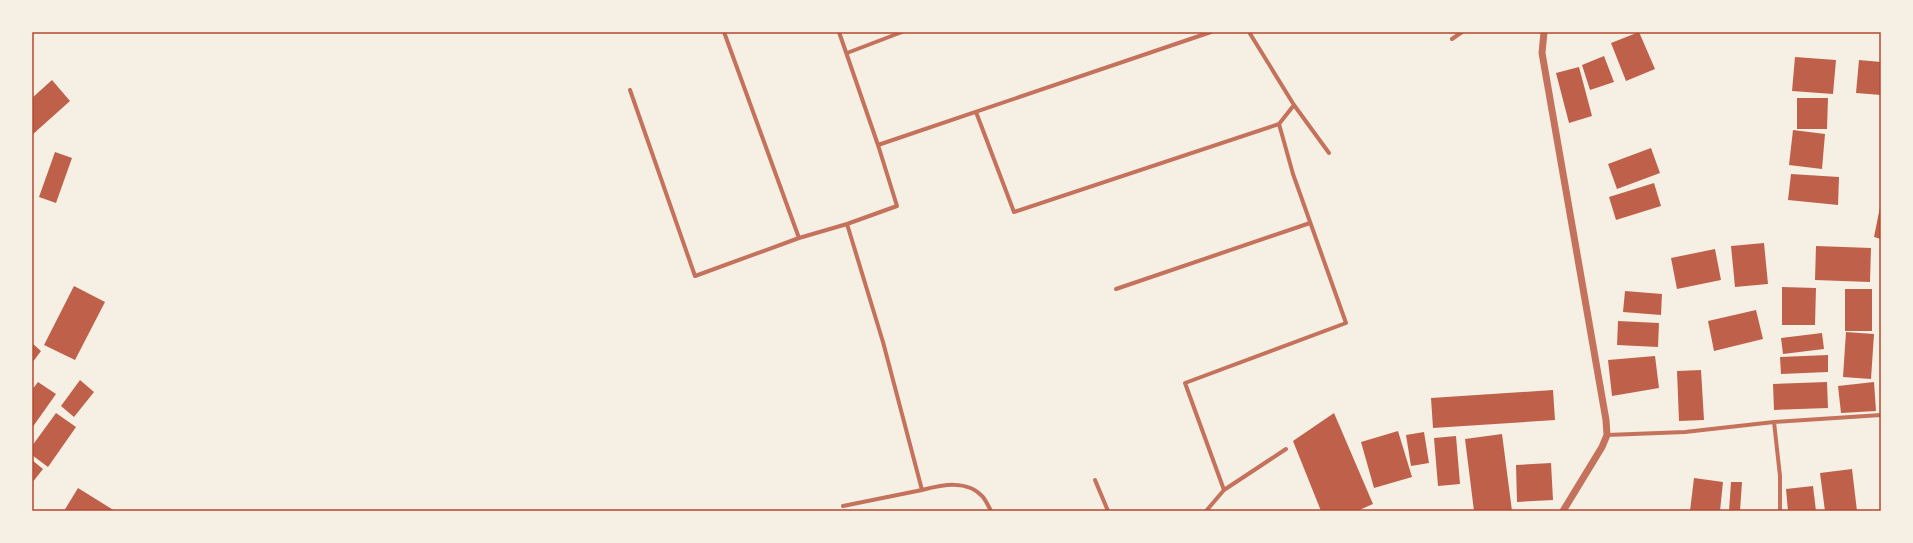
<svg xmlns="http://www.w3.org/2000/svg" width="1913" height="543" font-family="Bitter,serif">
	<style>
		.building { fill: #bf614a }
		.lines { fill: none; stroke-linecap: round; stroke-linejoin: round }
		.minor { stroke: #c5725c; stroke-width: 4 }
		.tertiary { stroke: #c5725c; stroke-width: 7 }
		.neatline { fill: none; stroke: #b5482f; stroke-width: 1.5 }
	</style>
	<rect width="100%" height="100%" fill="#f6efe4"/>
	<path class="building" d="M 1639,32 L 1655,69 L 1626,81 L 1611,43 Z
		M 1604,56 L 1614,82 L 1590,90 L 1582,65 Z
		M 1795,57 L 1836,60 L 1833,94 L 1792,91 Z
		M 1859,60 L 1881,62 L 1881,95 L 1856,93 Z
		M 1579,67 L 1592,116 L 1569,123 L 1556,73 Z
		M 52,80 L 70,101 L 32,135 L 32,98 Z
		M 1797,98 L 1828,98 L 1827,129 L 1797,129 Z
		M 1793,130 L 1825,134 L 1822,169 L 1789,165 Z
		M 1651,148 L 1660,173 L 1617,189 L 1608,164 Z
		M 55,152 L 72,158 L 56,203 L 39,197 Z
		M 1791,174 L 1839,177 L 1838,205 L 1788,200 Z
		M 1654,183 L 1661,206 L 1616,220 L 1609,197 Z
		M 1880,207 L 1881,207 L 1881,239 L 1874,237 Z
		M 1764,243 L 1768,284 L 1735,287 L 1731,246 Z
		M 1816,246 L 1871,248 L 1870,282 L 1815,280 Z
		M 1715,249 L 1721,280 L 1677,289 L 1671,258 Z
		M 74,286 L 105,302 L 75,360 L 44,345 Z
		M 1782,287 L 1816,288 L 1815,325 L 1782,325 Z
		M 1845,289 L 1872,289 L 1872,331 L 1845,331 Z
		M 1625,291 L 1662,294 L 1661,315 L 1623,312 Z
		M 1756,310 L 1763,339 L 1714,351 L 1708,321 Z
		M 1618,321 L 1659,323 L 1658,347 L 1617,345 Z
		M 1846,332 L 1874,334 L 1871,379 L 1843,377 Z
		M 1822,333 L 1824,349 L 1783,354 L 1781,338 Z
		M 32,343 L 41,351 L 32,363 Z
		M 1828,355 L 1828,372 L 1781,374 L 1780,357 Z
		M 1655,356 L 1659,388 L 1612,396 L 1608,360 Z
		M 1701,370 L 1704,420 L 1679,421 L 1677,371 Z
		M 80,380 L 94,392 L 74,417 L 61,406 Z
		M 38,382 L 56,394 L 32,428 L 32,390 Z
		M 1827,382 L 1828,408 L 1774,410 L 1773,384 Z
		M 1874,382 L 1876,411 L 1841,413 L 1838,386 Z
		M 1553,390 L 1555,420 L 1433,428 L 1431,398 Z
		M 56,413 L 76,427 L 48,467 L 32,455 L 32,446 Z
		M 1334,413 L 1373,504 L 1357,511 L 1321,511 L 1293,441 Z
		M 1398,431 L 1412,477 L 1374,488 L 1361,442 Z
		M 1424,432 L 1429,463 L 1411,466 L 1406,435 Z
		M 1502,434 L 1512,511 L 1474,511 L 1465,439 Z
		M 1456,436 L 1460,484 L 1438,486 L 1434,438 Z
		M 32,460 L 43,469 L 32,483 Z
		M 1551,463 L 1553,500 L 1517,502 L 1516,465 Z
		M 1852,469 L 1857,511 L 1825,511 L 1820,473 Z
		M 1694,478 L 1723,482 L 1720,511 L 1690,511 Z
		M 1731,482 L 1742,482 L 1740,511 L 1729,511 Z
		M 1813,486 L 1816,511 L 1788,511 L 1786,489 Z
		M 78,488 L 115,511 L 64,511 Z"/>
	<g class="lines">
		<path class="minor" d="M 724,32 L 799,238
			M 839,32 L 878,145 L 897,206 L 847,224 L 883,342 L 922,490 C 942,485 967,479 983,497 C 986,501 989,507 991,511
			M 1452,39 L 1462,32
			M 847,53 L 902,32
			M 630,90 L 695,276 L 799,238 L 847,224
			M 1294,105 L 1329,153
			M 976,112 L 1014,212 L 1279,124
			M 878,145 L 1211,32
			M 1116,289 L 1310,223
			M 1774,422 L 1780,476 L 1780,511
			M 1607,435 L 1685,432 L 1774,422 L 1881,415
			M 1095,480 L 1108,511
			M 1224,490 L 1286,449
			M 843,506 L 922,490
			M 1206,511 L 1224,490 L 1185,383 L 1346,323 L 1293,174 L 1279,124 L 1294,105 L 1249,32"/>
		<path class="tertiary" d="M 1544,32 L 1542,53 L 1606,420 L 1607,435 L 1602,447 L 1563,511"/>
	</g>
	<rect width="1913" height="543" fill="none" stroke="#f6efe4" stroke-width="66"/>
	<rect x="33" y="33" width="1847" height="477" class="neatline"/>
</svg>
